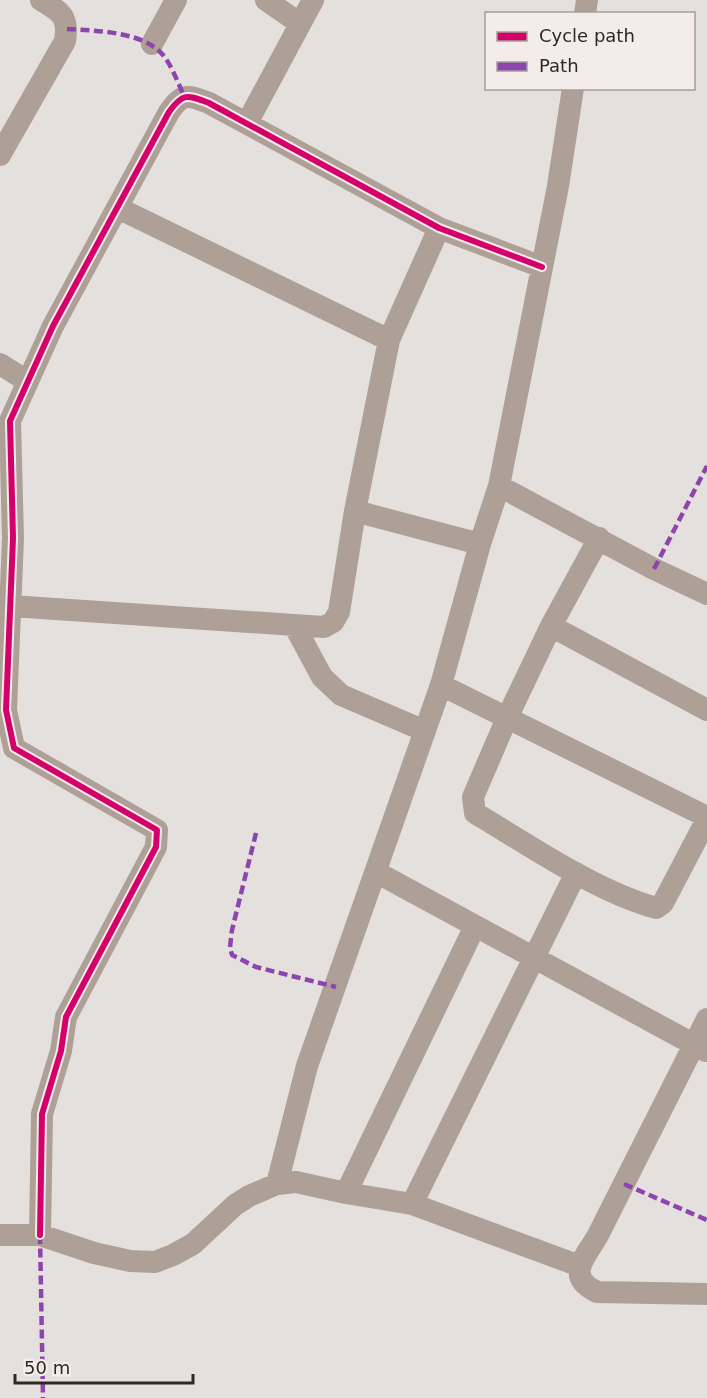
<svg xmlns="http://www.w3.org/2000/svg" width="707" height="1398" font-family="'DejaVu Sans',sans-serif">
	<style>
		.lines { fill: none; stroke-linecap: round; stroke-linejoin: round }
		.minor { stroke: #afa097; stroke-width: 22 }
		.quiet { stroke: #8e44ad; stroke-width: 4.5; stroke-dasharray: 9 4.5; stroke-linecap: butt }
		.cycleway-casing { stroke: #f4ece8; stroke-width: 10 }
		.cycleway { stroke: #d6006c; stroke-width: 6 }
	</style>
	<rect width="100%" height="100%" fill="#e4e0de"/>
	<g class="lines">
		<path class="minor" d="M 266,0 L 299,23
			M 585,14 L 587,0
			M 152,44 L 176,0
			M 247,123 L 313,0
			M 0,155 L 65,41 C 69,16 61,12 41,0
			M 118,208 L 389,340
			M 0,364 L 27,381
			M 499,486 L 654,569 L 707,594
			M 355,511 L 480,544
			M 599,538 L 551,626 L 507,718 L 473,797 L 475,813 C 529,845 595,891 656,908 L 663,903 L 707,819
			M 11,606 L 324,627 L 333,622 L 339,612 L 355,511 L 389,340 L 439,228
			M 294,625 L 322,677 L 341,695 L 425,731
			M 551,626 L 707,710
			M 441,685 L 707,817
			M 376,872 L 706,1051
			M 707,1019 L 598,1235 C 586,1257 564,1276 597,1292 L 707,1294
			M 277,1184 L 307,1066 L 441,685 L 480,544 L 499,486 L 558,186 L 573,88
			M 346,1193 L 475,926
			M 412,1204 L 576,873
			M 0,1235 L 40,1235 L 94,1253 L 130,1261 L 155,1262 L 173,1255 L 193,1244 L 235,1205 L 249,1196 L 277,1184 L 296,1182 L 346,1193 L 412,1204 L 580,1266
			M 40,1235 L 42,1114 L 61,1051 L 66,1017 L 156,847 L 157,830 L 14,748 L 6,710 L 13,538 L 10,421 L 53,326 L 169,112 C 183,92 188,95 209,103 L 439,228 L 542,267"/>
		<path class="quiet" d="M 67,29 C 97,31 142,31 163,55 C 172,66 178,83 184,96
			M 654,569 L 707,466
			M 256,833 L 232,930 L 230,947 L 232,955 L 256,967 L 336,987
			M 624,1184 L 707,1220
			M 40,1235 L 43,1398"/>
		<defs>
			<path id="cycleway" d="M 40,1235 L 42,1114 L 61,1051 L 66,1017 L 156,847 L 157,830 L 14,748 L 6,710 L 13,538 L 10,421 L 53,326 L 169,112 C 183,92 188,95 209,103 L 439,228 L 542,267"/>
		</defs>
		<use href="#cycleway" class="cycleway-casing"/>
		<use href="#cycleway" class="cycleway"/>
	</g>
	<rect x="485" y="12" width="210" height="78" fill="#f4ece8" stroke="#a49e9b" stroke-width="1.5"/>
	<rect x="497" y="32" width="30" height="9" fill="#d6006c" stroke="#a49e9b" stroke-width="1.5"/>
	<text x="539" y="42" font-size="18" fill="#2b2927">Cycle path</text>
	<rect x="497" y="62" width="30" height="9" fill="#8e44ad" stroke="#a49e9b" stroke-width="1.5"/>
	<text x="539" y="72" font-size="18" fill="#2b2927">Path</text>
	<path d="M15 1374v9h178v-9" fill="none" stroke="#2b2927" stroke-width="3"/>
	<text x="24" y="1374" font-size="18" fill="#2b2927" stroke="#f4ece8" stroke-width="4.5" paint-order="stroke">50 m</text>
</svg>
